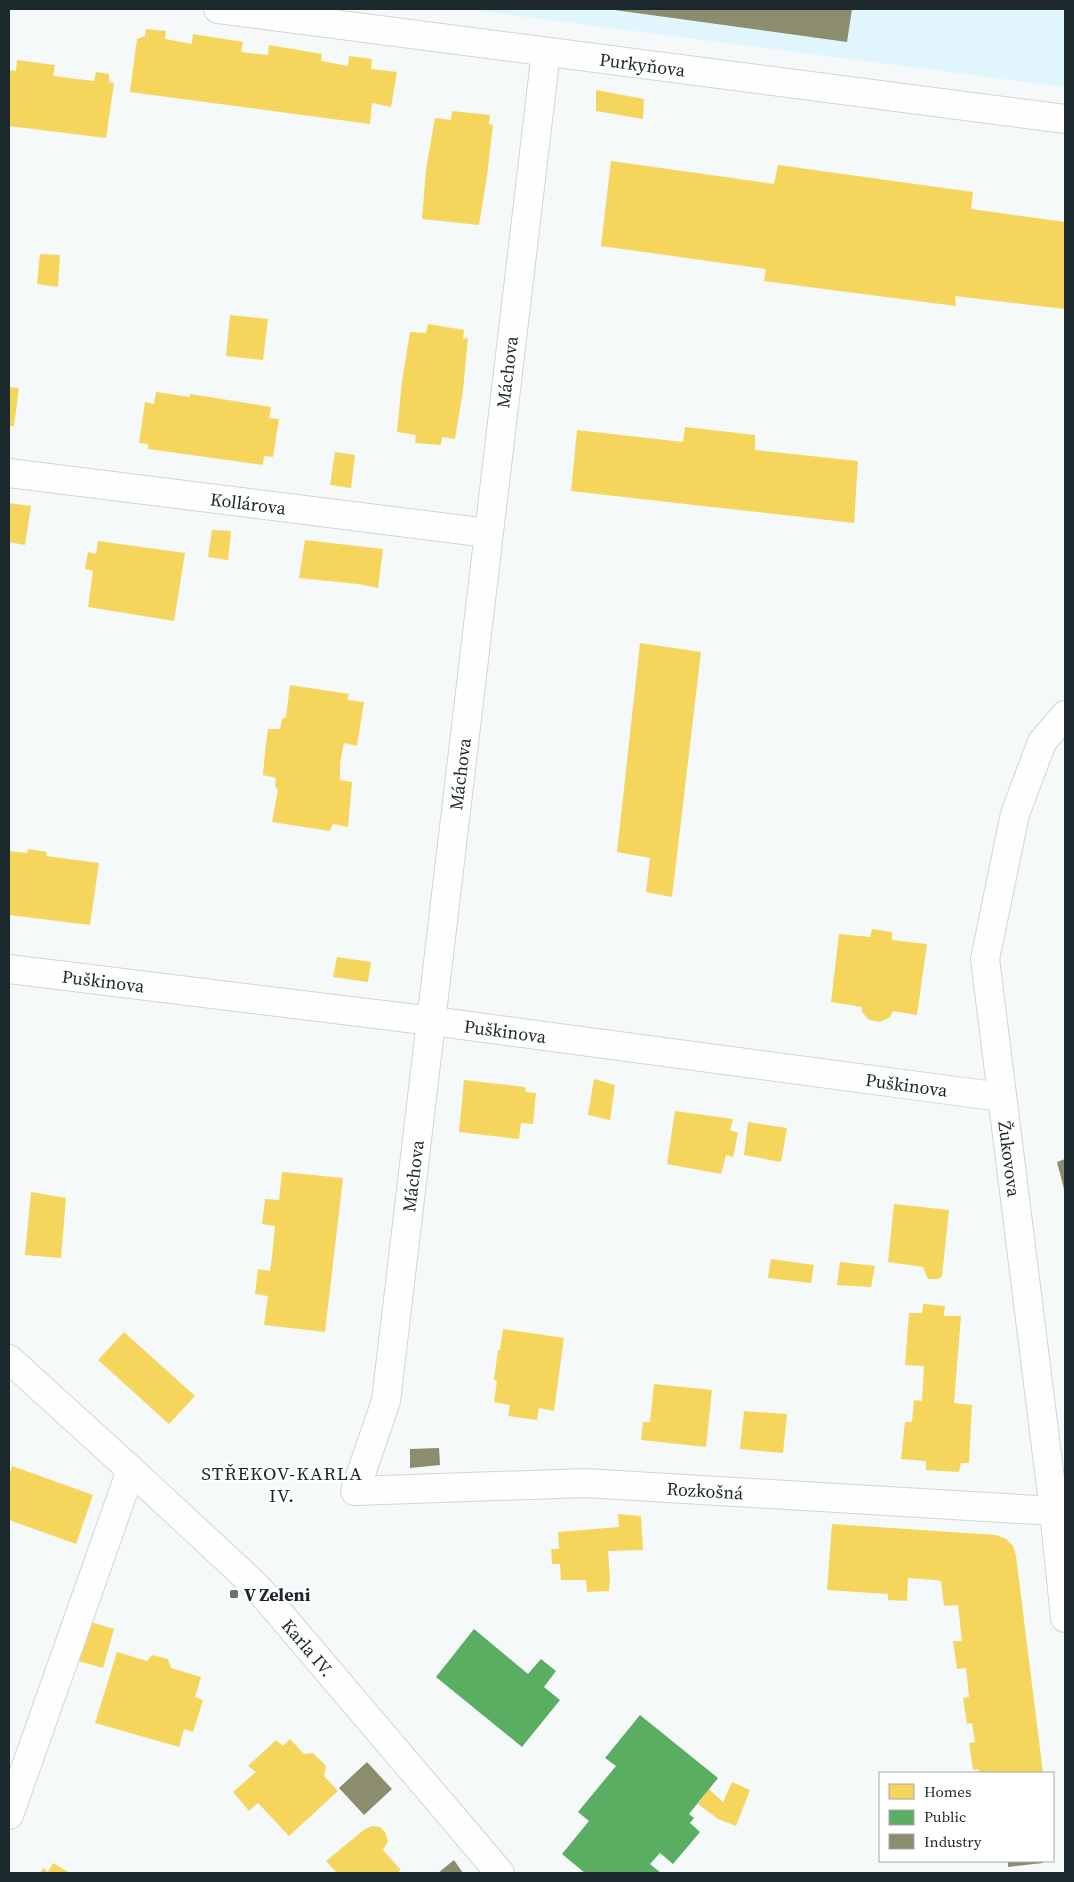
<svg xmlns="http://www.w3.org/2000/svg" width="1074" height="1882" font-family="'Source Serif 4',serif">
	<style>
		.built { fill: #e1f6fc }
		.homes { fill: #f6d55c }
		.public { fill: #5aae61 }
		.industry { fill: #8c8c6e }
		.lines { fill: none; stroke-linecap: round; stroke-linejoin: round }
		.minor-casing { stroke: #ced6d9; stroke-width: 30 }
		.tertiary-casing { stroke: #ced6d9; stroke-width: 30 }
		.minor { stroke: #fefefe; stroke-width: 28 }
		.tertiary { stroke: #fefefe; stroke-width: 28 }
		.poi-dot { fill: #687274; stroke: #fff; stroke-width: 2 }
		.labels { text-anchor: middle; dominant-baseline: central; stroke-width: 5; stroke-linejoin: round; paint-order: stroke }
		.street-label { font-size: 18px; fill: #1c292c; stroke: #fff }
		.poi-label { font-size: 18px; font-weight: bold; fill: #1c292c; stroke: #fff; text-anchor: start }
		.neighbourhood-label { font-size: 19px; letter-spacing: 1px; fill: #1c292c; stroke: #fff }
	</style>
	<rect width="100%" height="100%" fill="#f5f9fa"/>
	<path class="built" d="M 464,9 L 1065,9 L 1065,87 Z"/>
	<path class="homes" d="M 146,29 L 166,31 L 165,39 L 192,44 L 193,34 L 243,42 L 241,52 L 268,55 L 269,45 L 322,54 L 321,61 L 348,66 L 349,56 L 372,59 L 371,69 L 397,72 L 391,107 L 372,103 L 370,124 L 130,92 L 137,39 L 145,36 Z
		M 17,60 L 55,65 L 53,76 L 94,81 L 96,72 L 109,74 L 109,82 L 114,83 L 106,138 L 9,126 L 9,70 L 16,71 Z
		M 596,90 L 644,99 L 643,119 L 596,111 Z
		M 452,111 L 490,115 L 489,124 L 493,125 L 487,176 L 479,225 L 422,219 L 426,169 L 435,118 L 451,120 Z
		M 611,161 L 774,184 L 778,165 L 973,192 L 971,209 L 1065,222 L 1065,309 L 955,296 L 956,306 L 824,289 L 764,281 L 766,269 L 601,246 Z
		M 40,254 L 60,255 L 58,287 L 37,284 Z
		M 230,315 L 268,319 L 263,360 L 226,356 Z
		M 428,324 L 464,330 L 463,339 L 468,338 L 463,390 L 455,439 L 442,437 L 441,445 L 415,443 L 416,435 L 397,432 L 402,381 L 410,332 L 426,333 Z
		M 9,387 L 19,388 L 14,426 L 9,426 Z
		M 156,392 L 190,397 L 190,394 L 271,407 L 269,418 L 279,419 L 273,457 L 264,456 L 263,465 L 148,449 L 148,444 L 139,443 L 145,402 L 154,404 Z
		M 685,427 L 755,435 L 755,450 L 858,461 L 854,523 L 571,491 L 577,430 L 683,442 Z
		M 335,452 L 355,455 L 351,488 L 330,485 Z
		M 9,503 L 31,506 L 25,545 L 9,542 Z
		M 212,530 L 231,531 L 228,560 L 208,557 Z
		M 305,540 L 383,549 L 378,588 L 358,584 L 299,578 Z
		M 98,541 L 185,553 L 174,621 L 88,607 L 93,571 L 85,569 L 88,552 L 96,554 Z
		M 640,643 L 701,652 L 672,897 L 646,892 L 650,858 L 617,852 Z
		M 290,685 L 349,694 L 347,700 L 364,702 L 357,746 L 344,743 L 340,763 L 340,780 L 352,782 L 348,827 L 333,824 L 330,831 L 272,822 L 278,790 L 275,786 L 276,778 L 263,775 L 265,752 L 268,729 L 280,729 L 282,719 L 286,717 Z
		M 28,849 L 47,852 L 46,856 L 99,863 L 90,925 L 9,915 L 9,851 L 27,853 Z
		M 872,929 L 892,932 L 892,940 L 927,944 L 917,1015 L 893,1011 L 890,1017 L 880,1022 L 869,1020 L 862,1012 L 862,1007 L 831,1002 L 839,934 L 870,937 Z
		M 337,957 L 371,962 L 368,982 L 333,977 Z
		M 594,1079 L 615,1085 L 610,1120 L 588,1115 Z
		M 464,1080 L 525,1087 L 526,1092 L 536,1093 L 533,1124 L 521,1123 L 519,1139 L 459,1132 Z
		M 675,1111 L 733,1119 L 730,1130 L 738,1133 L 733,1157 L 726,1155 L 721,1174 L 667,1164 Z
		M 748,1122 L 787,1128 L 781,1162 L 744,1155 Z
		M 282,1172 L 343,1178 L 325,1332 L 264,1325 L 268,1296 L 255,1294 L 258,1269 L 270,1271 L 272,1257 L 275,1226 L 262,1224 L 265,1199 L 279,1200 Z
		M 31,1192 L 66,1198 L 61,1258 L 25,1255 Z
		M 894,1204 L 949,1210 L 942,1276 L 938,1279 L 928,1279 L 923,1267 L 888,1262 Z
		M 771,1259 L 814,1265 L 811,1283 L 768,1278 Z
		M 840,1262 L 875,1266 L 871,1287 L 837,1285 Z
		M 923,1304 L 945,1306 L 944,1316 L 961,1316 L 954,1403 L 972,1405 L 969,1463 L 961,1463 L 959,1472 L 926,1470 L 926,1461 L 901,1459 L 905,1422 L 912,1422 L 914,1400 L 922,1401 L 924,1366 L 905,1365 L 909,1313 L 922,1313 Z
		M 503,1329 L 564,1338 L 554,1411 L 539,1408 L 537,1420 L 508,1416 L 510,1405 L 494,1402 L 497,1381 L 494,1380 L 498,1350 L 500,1350 Z
		M 124,1332 L 195,1396 L 169,1424 L 98,1360 Z
		M 654,1384 L 712,1390 L 706,1447 L 641,1440 L 643,1422 L 650,1422 Z
		M 744,1411 L 787,1414 L 783,1453 L 740,1449 Z
		M 12,1466 L 93,1495 L 76,1544 L 9,1520 L 9,1475 Z
		M 618,1514 L 641,1516 L 643,1550 L 608,1551 L 610,1578 L 609,1591 L 587,1592 L 586,1580 L 561,1580 L 560,1564 L 552,1564 L 551,1549 L 559,1549 L 558,1532 L 619,1527 Z
		M 832,1524 L 996,1535 L 1006,1539 L 1013,1546 L 1016,1556 L 1043,1773 L 979,1773 L 979,1769 L 973,1770 L 969,1743 L 975,1742 L 972,1723 L 967,1724 L 963,1698 L 969,1697 L 966,1668 L 957,1669 L 953,1641 L 962,1641 L 958,1605 L 944,1606 L 941,1581 L 935,1580 L 908,1578 L 907,1601 L 888,1600 L 888,1594 L 827,1590 Z
		M 90,1622 L 114,1629 L 103,1668 L 78,1661 Z
		M 117,1652 L 147,1661 L 152,1655 L 168,1659 L 171,1668 L 201,1677 L 195,1697 L 203,1700 L 193,1732 L 184,1729 L 179,1747 L 95,1723 Z
		M 290,1739 L 304,1754 L 313,1753 L 326,1766 L 324,1776 L 338,1791 L 289,1836 L 258,1803 L 249,1811 L 233,1792 L 256,1772 L 248,1766 L 276,1740 L 283,1746 Z
		M 732,1782 L 750,1790 L 736,1826 L 718,1819 L 698,1804 L 709,1789 L 723,1802 Z
		M 372,1826 L 380,1827 L 385,1832 L 388,1841 L 383,1850 L 401,1870 L 397,1873 L 337,1873 L 326,1861 L 365,1829 Z
		M 53,1863 L 70,1873 L 40,1873 L 43,1868 L 48,1872 Z"/>
	<path class="public" d="M 474,1629 L 528,1674 L 541,1659 L 556,1671 L 544,1687 L 560,1700 L 522,1747 L 436,1677 Z
		M 640,1715 L 718,1778 L 689,1814 L 694,1818 L 690,1823 L 700,1832 L 673,1864 L 660,1853 L 650,1864 L 661,1873 L 585,1873 L 562,1854 L 589,1821 L 578,1812 L 616,1766 L 605,1758 Z"/>
	<path class="industry" d="M 607,9 L 852,9 L 847,42 Z
		M 1065,1159 L 1065,1189 L 1064,1189 L 1057,1162 Z
		M 439,1448 L 440,1465 L 410,1468 L 410,1449 Z
		M 367,1762 L 392,1789 L 364,1815 L 339,1788 Z
		M 454,1860 L 463,1873 L 438,1873 Z
		M 1008,1861 L 1043,1861 L 1043,1863 L 1008,1867 Z"/>
	<g class="lines">
		<defs>
			<g id="minor">
				<path id="s1" d="M 218,9 L 1065,119"/>
				<path id="s2" d="M 546,52 L 386,1401 L 355,1491 L 585,1483 L 1054,1511"/>
				<path id="s3" d="M 9,473 L 488,533"/>
				<path id="s4" d="M 9,969 L 432,1021 L 1001,1097"/>
				<path d="M 9,1815 L 131,1470"/>
			</g>
			<g id="tertiary">
				<path id="s5" d="M 1065,715 L 1042,742 L 1015,814 L 985,959 L 1054,1511 L 1065,1618"/>
				<path id="s6" d="M 9,1359 L 131,1470 L 256,1586 L 500,1873"/>
			</g>
		</defs>
		<use href="#minor" class="minor-casing"/>
		<use href="#tertiary" class="tertiary-casing"/>
		<use href="#minor" class="minor"/>
		<use href="#tertiary" class="tertiary"/>
	</g>
	<rect class="poi-dot" x="229" y="1589" width="10" height="10" rx="2.5"/>
	<g class="labels">
		<g class="street-label">
			<text stroke="none"><textPath href="#s1" startOffset="428">Purkyňova</textPath></text>
			<text transform="translate(507 372) rotate(-83)">Máchova</text>
			<text stroke="none"><textPath href="#s3" startOffset="241">Kollárova</textPath></text>
			<text transform="translate(460 774) rotate(-83)">Máchova</text>
			<text stroke="none"><textPath href="#s4" startOffset="95">Puškinova</textPath></text>
			<text stroke="none"><textPath href="#s4" startOffset="500">Puškinova</textPath></text>
			<text stroke="none"><textPath href="#s4" startOffset="905">Puškinova</textPath></text>
			<text stroke="none"><textPath href="#s5" startOffset="462">Žukovova</textPath></text>
			<text transform="translate(413 1176) rotate(-83)">Máchova</text>
			<text stroke="none"><textPath href="#s2" startOffset="1804">Rozkošná</textPath></text>
			<text stroke="none"><textPath href="#s6" startOffset="416">Karla IV.</textPath></text>
		</g>
		<g class="poi-label">
			<text x="244" y="1594">V Zeleni</text>
		</g>
		<g class="neighbourhood-label">
			<text x="282" y="1473">STŘEKOV-KARLA<tspan x="282" dy="22">IV.</tspan></text>
		</g>
	</g>
	<rect width="1074" height="1882" fill="none" stroke="#1c292c" stroke-width="20"/>
	<rect x="879" y="1772" width="175" height="90" fill="#ffffff" stroke="#a4a9ab"/>
	<rect x="889" y="1784" width="25" height="15" fill="#f6d55c" stroke="#a4a9ab"/>
	<text x="924" y="1797" font-size="15" fill="#1c292c">Homes</text>
	<rect x="889" y="1810" width="25" height="15" fill="#5aae61" stroke="#a4a9ab"/>
	<text x="924" y="1822" font-size="15" fill="#1c292c">Public</text>
	<rect x="889" y="1834" width="25" height="15" fill="#8c8c6e" stroke="#a4a9ab"/>
	<text x="924" y="1847" font-size="15" fill="#1c292c">Industry</text>
</svg>
